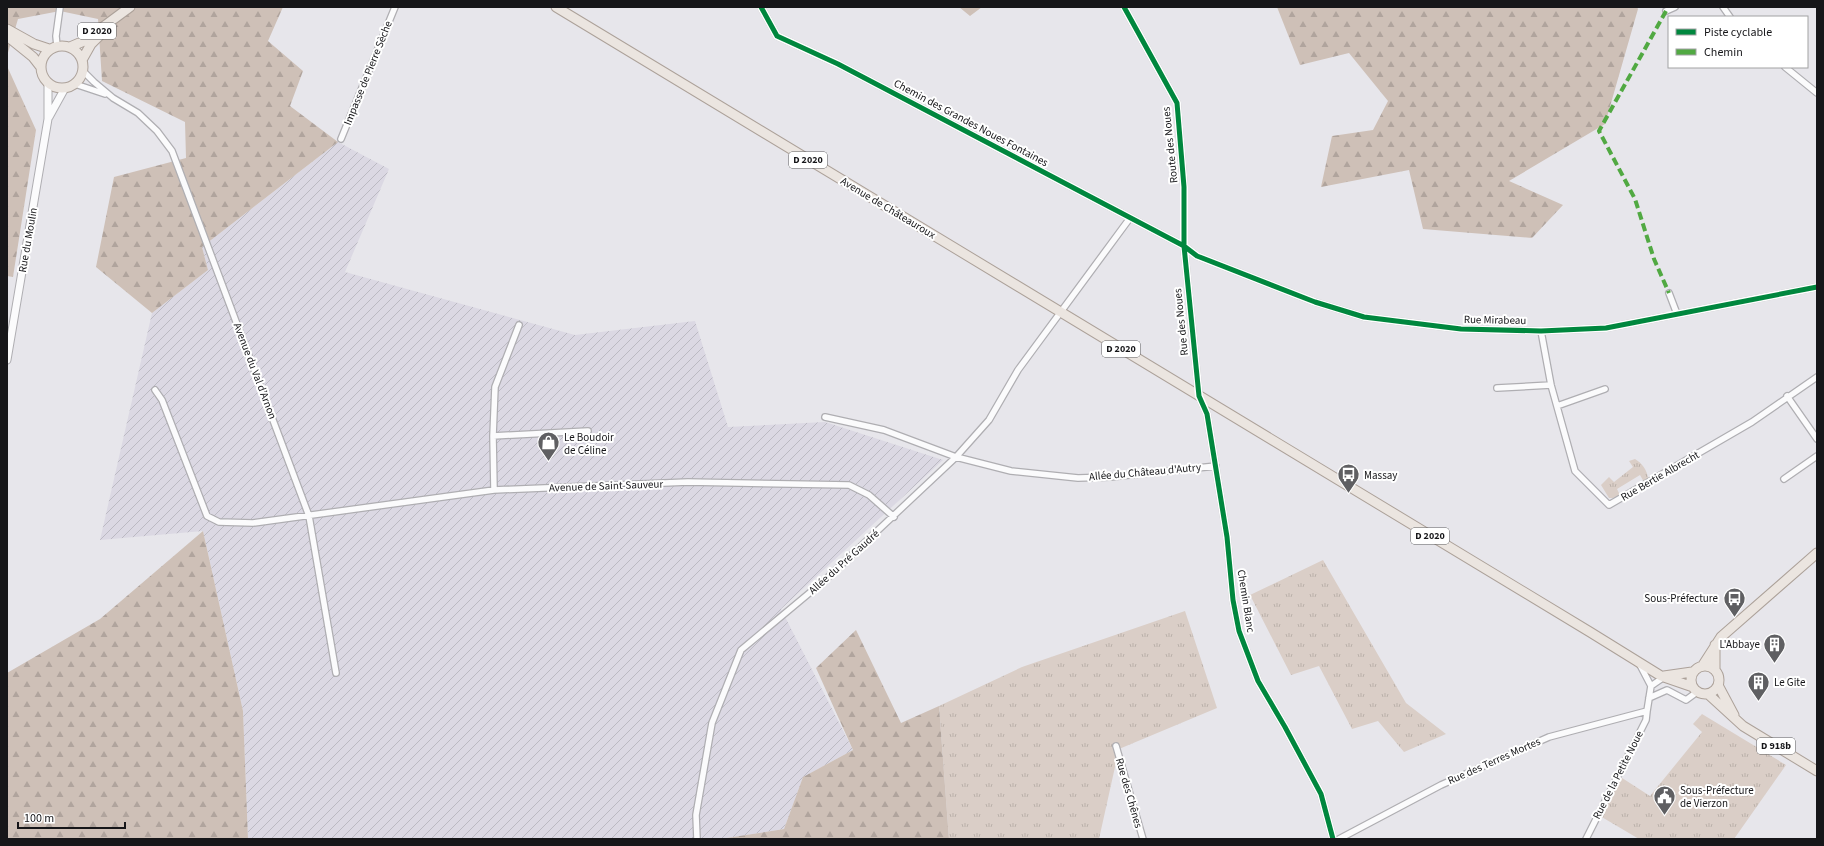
<svg xmlns="http://www.w3.org/2000/svg" width="1824" height="846" font-family="'Source Sans 3',sans-serif">
	<style>
		.industrial { fill: url(#industrial-furrows) }
		.grass { fill: url(#grass-tufts) }
		.forest { fill: url(#forest-firs) }
		.lines { fill: none; stroke-linecap: round; stroke-linejoin: round }
		.minor-casing { stroke: #afaeb2; stroke-width: 8 }
		.tertiary-casing { stroke: #afaeb2; stroke-width: 9 }
		.primary-casing { stroke: #aca199; stroke-width: 11 }
		.minor { stroke: #fbfbfc; stroke-width: 5.5 }
		.tertiary { stroke: #fbfbfc; stroke-width: 7 }
		.primary { stroke: #ebe5e0; stroke-width: 9 }
		.quiet { stroke: #51a942; stroke-width: 4; stroke-dasharray: 8 4; stroke-linecap: butt }
		.cycleway-casing { stroke: #fff; stroke-width: 8 }
		.cycleway { stroke: #00873e; stroke-width: 5 }
		.labels { text-anchor: middle; dominant-baseline: central; stroke-width: 4; stroke-linejoin: round; paint-order: stroke }
		.shield { fill: #fff; stroke: #5c5c5e; stroke-width: 1 }
		.shield-label { font-size: 10px; font-weight: bold; fill: #161619 }
		.street-label { font-size: 11px; fill: #161619; stroke: #fff }
		.poi-label { font-size: 11px; fill: #161619; stroke: #fff; text-anchor: start }
	</style>
	<defs>
		<pattern id="industrial-furrows" width="10" height="10" patternUnits="userSpaceOnUse"><rect width="10" height="10" fill="#dbd8e3"/><path d="M-1 1l2-2M0 10L10 0M9 11l2-2" fill="none" stroke="#bbb9c2"/></pattern>
		<pattern id="grass-tufts" width="24" height="20" patternUnits="userSpaceOnUse"><rect width="24" height="20" fill="#dacec7"/><path d="M3 7l-1-3M5 7V3M7 7l1-3M15 17l-1-3M17 17v-4M19 17l1-3" fill="none" stroke="#bab0aa"/></pattern>
		<pattern id="forest-firs" width="22" height="20" patternUnits="userSpaceOnUse"><rect width="22" height="20" fill="#cec0b7"/><path d="M5 1l3.5 6h-7zM16 11l3.5 6h-7z" fill="#b0a49d"/></pattern>
	</defs>
	<rect width="100%" height="100%" fill="#e7e6eb"/>
	<path class="industrial" d="M 338,142 L 389,169 L 345,272 L 575,335 L 695,321 L 728,427 L 825,422 L 943,460 L 781,609 L 853,750 L 803,777 L 784,829 L 720,839 L 248,839 L 243,711 L 203,531 L 100,540 L 152,313 L 208,270 L 202,247 Z"/>
	<path class="grass" d="M 1635,459 C 1642,463 1647,470 1648,478 L 1644,482 L 1640,475 L 1617,489 L 1620,495 L 1613,498 L 1609,498 L 1601,485 L 1609,477 L 1614,482 L 1633,467 L 1629,461 Z
		M 1323,560 L 1406,703 L 1446,734 L 1404,752 L 1378,721 L 1352,729 L 1319,666 L 1291,675 L 1250,595 Z
		M 1185,611 L 1217,708 L 1119,749 L 1099,839 L 949,839 L 939,706 L 1022,667 Z
		M 1702,714 L 1786,765 L 1734,839 L 1639,839 L 1600,816 L 1619,776 L 1650,796 L 1702,732 L 1693,724 Z"/>
	<path class="forest" d="M 7,7 L 283,7 L 268,41 L 303,71 L 290,106 L 338,142 L 202,247 L 208,270 L 152,313 L 96,267 L 114,177 L 186,158 L 185,122 L 102,81 L 98,19 L 60,11 L 18,19 L 7,56 Z
		M 959,7 L 982,7 L 970,16 Z
		M 1277,7 L 1637,7 L 1638,9 L 1605,124 L 1509,181 L 1563,205 L 1532,238 L 1423,229 L 1409,170 L 1321,187 L 1332,136 L 1373,130 L 1388,101 L 1349,53 L 1300,65 Z
		M 7,66 L 36,130 L 13,277 L 7,276 Z
		M 203,531 L 243,711 L 248,839 L 7,839 L 7,673 L 100,619 Z
		M 856,630 L 901,723 L 939,706 L 949,839 L 720,839 L 784,829 L 803,777 L 853,750 L 816,668 Z"/>
	<g class="lines">
		<defs>
			<path id="minor" d="M 761,7 L 777,36 L 838,64 L 1184,246 L 1197,256 L 1315,302 L 1364,317 L 1461,329 L 1541,331 L 1606,328 L 1817,287
				M 1124,7 L 1177,103 L 1184,187 L 1184,246 L 1199,396 L 1207,414 L 1227,537 L 1233,600 L 1239,631 L 1258,681 L 1285,727 L 1321,794 L 1333,839
				M 1723,7 L 1730,17
				M 1666,11 L 1675,7
				M 57,46 L 56,36 L 60,7
				M 1785,67 L 1817,93
				M 83,71 L 94,82 L 113,98 L 138,113 L 157,131 L 172,151 L 309,516 L 336,673
				M 75,84 L 105,94
				M 341,139 L 395,7
				M 1669,293 L 1677,314
				M 1541,331 L 1551,385 L 1575,471 L 1609,505 L 1752,422 L 1817,377
				M 1497,388 L 1551,385
				M 155,390 L 162,400 L 207,516 L 219,522 L 253,523 L 494,490 L 688,482 L 849,485 L 869,495 L 894,517
				M 1787,396 L 1817,439
				M 1557,406 L 1605,389
				M 825,417 L 884,430 L 956,457 L 1011,471 L 1078,478 L 1110,477 L 1216,466
				M 493,436 L 588,431
				M 1784,479 L 1817,456
				M 494,490 L 493,436 L 495,387 L 519,325
				M 1651,686 L 1664,677
				M 1649,698 L 1667,690 L 1686,700 L 1697,692
				M 1116,746 L 1143,839
				M 697,839 L 696,815 L 712,723 L 741,650 L 825,580 L 956,457 L 989,420 L 1018,370 L 1130,218
				M 1339,839 L 1441,785 L 1549,737 L 1647,711 L 1651,686 L 1640,665
				M 1586,839 L 1646,720 L 1647,711"/>
			<path id="tertiary" d="M 49,117 L 65,88
				M 7,360 L 48,119 L 48,84"/>
			<path id="primary" d="M 556,7 L 1590,632 L 1661,676 L 1693,687
				M 7,29 L 34,44 L 49,49
				M 7,36 L 33,57 L 40,66
				M41 67a21 21 0 1 1 42 0a21 21 0 1 1-42 0Z
				M 70,47 L 84,41 L 130,7
				M 82,60 L 91,44 L 101,34
				M 1703,665 L 1721,637 L 1817,553
				M1691 680a14 14 0 1 1 28 0a14 14 0 1 1-28 0Z
				M 1715,669 L 1715,645
				M 1664,676 L 1692,672
				M 1718,685 L 1734,715
				M 1708,694 L 1743,726 L 1817,771"/>
		</defs>
		<use href="#minor" class="minor-casing"/>
		<use href="#tertiary" class="tertiary-casing"/>
		<use href="#primary" class="primary-casing"/>
		<use href="#minor" class="minor"/>
		<use href="#tertiary" class="tertiary"/>
		<use href="#primary" class="primary"/>
		<path class="quiet" d="M 1666,11 L 1599,131 L 1635,199 L 1654,259 L 1669,293"/>
		<defs>
			<path id="cycleway" d="M 761,7 L 777,36 L 838,64 L 1184,246 L 1197,256 L 1315,302 L 1364,317 L 1461,329 L 1541,331 L 1606,328 L 1817,287
				M 1124,7 L 1177,103 L 1184,187 L 1184,246 L 1199,396 L 1207,414 L 1227,537 L 1233,600 L 1239,631 L 1258,681 L 1285,727 L 1321,794 L 1333,839"/>
		</defs>
		<use href="#cycleway" class="cycleway-casing"/>
		<use href="#cycleway" class="cycleway"/>
	</g>
	<defs>
		<symbol id="shop-pin" viewBox="-11 -11 22 30"><path d="M0 17L-7.5 6A9.5 9.5 0 1 1 7.5 6Z" fill="#5f5f62" stroke="#fff"/><path d="M-5-2.5h2.3a2.7 3.5 0 0 1 5.4 0H5L5.5 6h-11ZM-1.5-2.5h3a1.5 2.3 0 0 0-3 0Z" fill="#fff"/></symbol>
		<symbol id="bus-pin" viewBox="-11 -11 22 30"><path d="M0 17L-7.5 6A9.5 9.5 0 1 1 7.5 6Z" fill="#5f5f62" stroke="#fff"/><path d="M-5-6H5V4H4V6H2V4H-2V6H-4V4H-5ZM-3.5-4V0h7V-4ZM-3.5 1.2v1.5H-2V1.2ZM2 1.2v1.5H3.5V1.2Z" fill="#fff"/></symbol>
		<symbol id="building-pin" viewBox="-11 -11 22 30"><path d="M0 17L-7.5 6A9.5 9.5 0 1 1 7.5 6Z" fill="#5f5f62" stroke="#fff"/><path d="M-4-6H4V6H1V3H-1V6H-4ZM-2.5-4.3h1.7v1.8h-1.7ZM.8-4.3h1.7v1.8H.8ZM-2.5-1h1.7V.8h-1.7ZM.8-1h1.7V.8H.8Z" fill="#fff"/></symbol>
		<symbol id="civic-pin" viewBox="-11 -11 22 30"><path d="M0 17L-7.5 6A9.5 9.5 0 1 1 7.5 6Z" fill="#5f5f62" stroke="#fff"/><path d="M-.6-6.5H3V-4.5H.6V-3L4-1V1h2V6H-6V1h2V-1L-.6-3ZM-1.2 2.5V6h2.4V2.5Z" fill="#fff"/></symbol>
	</defs>
	<g fill-rule="evenodd">
		<use href="#shop-pin" x="536" y="430" width="25" height="34"/>
		<use href="#bus-pin" x="1336" y="462" width="25" height="34"/>
		<use href="#bus-pin" x="1722" y="586" width="25" height="34"/>
		<use href="#building-pin" x="1762" y="632" width="25" height="34"/>
		<use href="#building-pin" x="1746" y="670" width="25" height="34"/>
		<use href="#civic-pin" x="1652" y="784" width="25" height="34"/>
	</g>
	<g class="labels">
		<g class="shield">
			<rect x="78" y="23" width="38" height="16" rx="3"/>
			<rect x="789" y="152" width="38" height="16" rx="3"/>
			<rect x="1102" y="341" width="38" height="16" rx="3"/>
			<rect x="1411" y="528" width="38" height="16" rx="3"/>
			<rect x="1757" y="738" width="38" height="16" rx="3"/>
		</g>
		<g class="shield-label">
			<text x="97" y="31">D 2020</text>
			<text x="808" y="160">D 2020</text>
			<text x="1121" y="349">D 2020</text>
			<text x="1430" y="536">D 2020</text>
			<text x="1776" y="746">D 918b</text>
		</g>
		<g class="street-label">
			<text transform="translate(368 73) rotate(-68)">Impasse de Pierre Sèche</text>
			<text transform="translate(971 123) rotate(28)">Chemin des Grandes Noues Fontaines</text>
			<text transform="translate(1170 145) rotate(-96)">Route des Noues</text>
			<text transform="translate(888 208) rotate(31)">Avenue de Châteauroux</text>
			<text transform="translate(28 240) rotate(-80)">Rue du Moulin</text>
			<text transform="translate(1495 320) rotate(1)">Rue Mirabeau</text>
			<text transform="translate(1181 322) rotate(-96)">Rue des Noues</text>
			<text transform="translate(255 371) rotate(69)">Avenue du Val d’Arnon</text>
			<text transform="translate(1145 472) rotate(-5)">Allée du Château d'Autry</text>
			<text transform="translate(1660 476) rotate(-30)">Rue Bertie Albrecht</text>
			<text transform="translate(606 486) rotate(-2)">Avenue de Saint-Sauveur</text>
			<text transform="translate(844 562) rotate(-42)">Allée du Pré Gaudré</text>
			<text transform="translate(1246 601) rotate(81)">Chemin Blanc</text>
			<text transform="translate(1494 761) rotate(-24)">Rue des Terres Mortes</text>
			<text transform="translate(1618 775) rotate(-63)">Rue de la Petite Noue</text>
			<text transform="translate(1129 793) rotate(74)">Rue des Chênes</text>
		</g>
		<g class="poi-label">
			<text x="564" y="437">Le Boudoir<tspan x="564" dy="13">de Céline</tspan></text>
			<text x="1364" y="475">Massay</text>
			<text x="1718" y="598" text-anchor="end">Sous-Préfecture</text>
			<text x="1760" y="644" text-anchor="end">L'Abbaye</text>
			<text x="1774" y="682">Le Gite</text>
			<text x="1680" y="790">Sous-Préfecture<tspan x="1680" dy="13">de Vierzon</tspan></text>
		</g>
	</g>
	<rect width="1824" height="846" fill="none" stroke="#161619" stroke-width="16"/>
	<rect x="1668" y="16" width="140" height="52" fill="#ffffff" stroke="#a2a2a3"/>
	<rect x="1676" y="29" width="20" height="6" fill="#00873e" stroke="#a2a2a3"/>
	<text x="1704" y="36" font-size="12" fill="#161619">Piste cyclable</text>
	<rect x="1676" y="49" width="20" height="6" fill="#51a942" stroke="#a2a2a3"/>
	<text x="1704" y="56" font-size="12" fill="#161619">Chemin</text>
	<path d="M18 822v6h107v-6" fill="none" stroke="#161619" stroke-width="2"/>
	<text x="24" y="822" font-size="12" fill="#161619" stroke="#ffffff" stroke-width="3" paint-order="stroke">100 m</text>
</svg>
